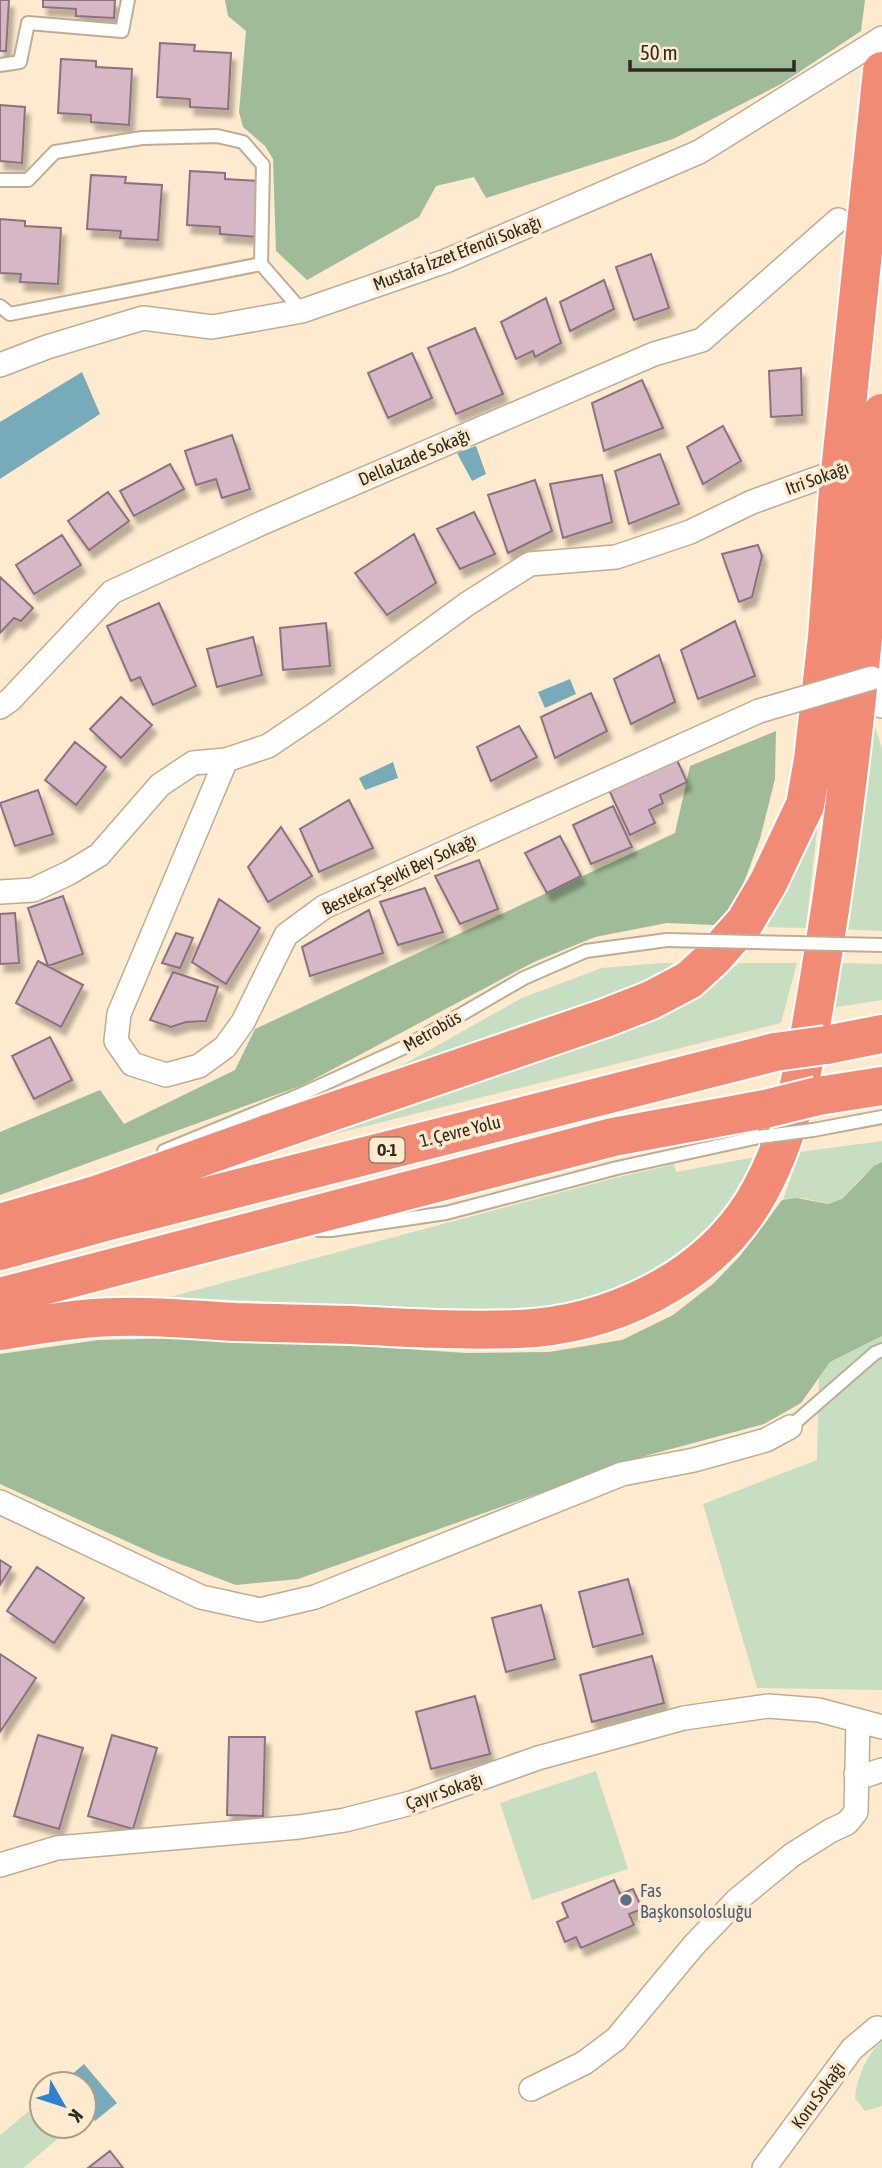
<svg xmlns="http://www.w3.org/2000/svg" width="882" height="2168" font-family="'Asap Condensed',sans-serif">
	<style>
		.green { fill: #c7dec3 }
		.forest { fill: #9fbb99 }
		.water { fill: #78abb9 }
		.building { fill: #d5b7c6; stroke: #8d717f; stroke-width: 2; filter: url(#shadow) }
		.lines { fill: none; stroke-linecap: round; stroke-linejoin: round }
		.service-casing { stroke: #bfad93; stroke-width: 16 }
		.minor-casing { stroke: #bfad93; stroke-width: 26 }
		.motorway-casing { stroke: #fff; stroke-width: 42 }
		.service { stroke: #fff; stroke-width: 12 }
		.minor { stroke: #fff; stroke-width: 23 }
		.motorway { stroke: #f18b76; stroke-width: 38 }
		.service-bridge-casing { stroke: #bfad93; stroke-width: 16; stroke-linecap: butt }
		.minor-bridge-casing { stroke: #bfad93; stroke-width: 26; stroke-linecap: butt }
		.motorway-bridge-casing { stroke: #fff; stroke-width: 42; stroke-linecap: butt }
		.service-bridge { stroke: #fff; stroke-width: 12 }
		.minor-bridge { stroke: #fff; stroke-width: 23 }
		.motorway-bridge { stroke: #f18b76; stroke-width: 38 }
		.service-dot { fill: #5c6f8a; stroke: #fdeacf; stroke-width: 2.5 }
		.labels { text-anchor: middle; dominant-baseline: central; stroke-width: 7; stroke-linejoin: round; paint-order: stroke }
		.shield { fill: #fdeacf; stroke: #6e6354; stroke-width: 2 }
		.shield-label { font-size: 16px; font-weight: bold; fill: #30291f }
		.street-label { font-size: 18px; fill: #30291f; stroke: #fdeacf }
		.service-label { font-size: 18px; fill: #4e5e75; stroke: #fdeacf; text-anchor: start }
	</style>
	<defs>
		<filter id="shadow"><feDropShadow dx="4.5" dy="8" stdDeviation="2" flood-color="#0004"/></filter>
	</defs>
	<rect width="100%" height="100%" fill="#fdeacf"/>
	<path class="green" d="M 871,715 L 882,749 L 882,931 L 838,929 Z
		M 818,821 L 806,928 L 763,927 Z
		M 662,963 L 674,963 L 646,983 L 358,1090 L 522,998 L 602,968 Z
		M 739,963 L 797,963 L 781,1023 L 330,1135 L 327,1130 L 644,1024 L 690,1001 Z
		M 839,963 L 882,964 L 882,1000 L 831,1008 Z
		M 882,1141 L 882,1162 L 863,1176 L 842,1199 L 828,1204 L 803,1198 L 783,1200 L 800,1152 Z
		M 755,1157 L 739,1189 L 713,1226 L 679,1263 L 573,1309 L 472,1311 L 170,1297 L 611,1179 L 674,1164 L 676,1172 Z
		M 882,1336 L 882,1690 L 757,1688 L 703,1504 L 817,1460 L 819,1378 L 830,1362 Z
		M 596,1771 L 628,1869 L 532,1900 L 500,1803 Z
		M 882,2041 L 882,2106 L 865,2111 L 855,2098 C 857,2077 866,2055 882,2041 Z
		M 42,2100 L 42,2126 L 65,2126 L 68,2130 L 23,2168 L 0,2168 L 0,2135 Z"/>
	<path class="forest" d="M 225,0 L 865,0 L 861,31 L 781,84 L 673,139 L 486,198 L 474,177 L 436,186 L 419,217 L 307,280 L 276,251 L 273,159 L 265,146 L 243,127 L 239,112 L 246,31 L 228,16 Z
		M 776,731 L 775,779 L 760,839 L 737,901 L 714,925 L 667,923 L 595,937 L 534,962 L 303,1085 L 0,1195 L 0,1132 L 100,1090 L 124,1124 L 235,1070 L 255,1029 L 675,833 L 690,766 Z
		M 882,1162 L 882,1336 L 830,1362 L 801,1403 L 764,1424 L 645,1456 L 298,1579 L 236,1585 L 159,1556 L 0,1484 L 0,1354 L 99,1340 L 226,1337 L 466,1353 L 549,1352 L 622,1340 L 673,1315 L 714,1283 L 740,1256 L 782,1200 L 797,1198 L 828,1204 L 842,1199 L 874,1166 Z"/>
	<path class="water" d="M 82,372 L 100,414 L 0,479 L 0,422 Z
		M 476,446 L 486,474 L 472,481 L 457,453 Z
		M 570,679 L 576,694 L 545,708 L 538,692 Z
		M 393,762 L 398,778 L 365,790 L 359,778 Z
		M 84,2064 L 117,2103 L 95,2121 L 84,2108 L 84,2084 L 64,2084 L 63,2082 Z"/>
	<path class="building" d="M 0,0 L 9,0 L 6,51 L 0,51 Z
		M 43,0 L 115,0 L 114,18 L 76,16 L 76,9 L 43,7 Z
		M 160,43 L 195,45 L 194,51 L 231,53 L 228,109 L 190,107 L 190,99 L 157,97 Z
		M 61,59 L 96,61 L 96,67 L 132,69 L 129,125 L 91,122 L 91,115 L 58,113 Z
		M 0,105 L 25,107 L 22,163 L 0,161 Z
		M 190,171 L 225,173 L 225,179 L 261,181 L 258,237 L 220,234 L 220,227 L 187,225 Z
		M 91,175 L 126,177 L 125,183 L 162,185 L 158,240 L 120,238 L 121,231 L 87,229 Z
		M 0,219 L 25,221 L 25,226 L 61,228 L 58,284 L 20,282 L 21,274 L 0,273 Z
		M 651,254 L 669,308 L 634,320 L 616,267 Z
		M 604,280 L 614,309 L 570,331 L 560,302 Z
		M 546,298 L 561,343 L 535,357 L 533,351 L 516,359 L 501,322 Z
		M 475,328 L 503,394 L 456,414 L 428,348 Z
		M 412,353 L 432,398 L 388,418 L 368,373 Z
		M 801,368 L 802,415 L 771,417 L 769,371 Z
		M 642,380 L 663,428 L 604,451 L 592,403 Z
		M 723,426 L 741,461 L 703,484 L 687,447 Z
		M 232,435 L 250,489 L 222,498 L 216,479 L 196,485 L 185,451 Z
		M 660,454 L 679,504 L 629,524 L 615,471 Z
		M 170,464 L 184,489 L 134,516 L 120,491 Z
		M 602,475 L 612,522 L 563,538 L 550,484 Z
		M 535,480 L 552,531 L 508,553 L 488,495 Z
		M 108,492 L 129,521 L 89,550 L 68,521 Z
		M 474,512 L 495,554 L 460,569 L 437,529 Z
		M 414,534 L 436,583 L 387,615 L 355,573 Z
		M 62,535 L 81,565 L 34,594 L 16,565 Z
		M 758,545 L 762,556 L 752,597 L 739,602 L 722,554 Z
		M 0,577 L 33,608 L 21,621 L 14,618 L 0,633 Z
		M 159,603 L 196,686 L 153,705 L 140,677 L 131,681 L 107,626 Z
		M 735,621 L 755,676 L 698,699 L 681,650 Z
		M 326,623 L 330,666 L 283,670 L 280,628 Z
		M 253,637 L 262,675 L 217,687 L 207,649 Z
		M 659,655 L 675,702 L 631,724 L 614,679 Z
		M 591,693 L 607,731 L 555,758 L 541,717 Z
		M 121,697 L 152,725 L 121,758 L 90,729 Z
		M 519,726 L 537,757 L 491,781 L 477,747 Z
		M 75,742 L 106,767 L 76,805 L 45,780 Z
		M 677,760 L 687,782 L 660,795 L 663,803 L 649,810 L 655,823 L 630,835 L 609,790 Z
		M 38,790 L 53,834 L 15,846 L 0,803 Z
		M 349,800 L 373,848 L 319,872 L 300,829 Z
		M 613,806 L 632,847 L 591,864 L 573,825 Z
		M 281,827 L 312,876 L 268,902 L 248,867 Z
		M 560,836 L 581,876 L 547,893 L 525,853 Z
		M 479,860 L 498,909 L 460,924 L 435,876 Z
		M 425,888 L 443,932 L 398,945 L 380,902 Z
		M 63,896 L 83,954 L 48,966 L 28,908 Z
		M 219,899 L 260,928 L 226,984 L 192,962 Z
		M 369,910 L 383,953 L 310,976 L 302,947 Z
		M 15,913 L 19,963 L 0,964 L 0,914 Z
		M 176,933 L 193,938 L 180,968 L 162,963 Z
		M 38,961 L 83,985 L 61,1027 L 16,1003 Z
		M 173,972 L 218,987 L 206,1021 L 186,1022 L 171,1027 L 150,1020 Z
		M 50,1037 L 72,1080 L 34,1099 L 12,1056 Z
		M 0,1560 L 11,1567 L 0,1585 Z
		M 37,1567 L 84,1598 L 54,1643 L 7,1611 Z
		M 628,1579 L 643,1634 L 593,1647 L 579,1592 Z
		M 541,1605 L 555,1659 L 506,1672 L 492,1618 Z
		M 0,1654 L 36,1678 L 0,1732 Z
		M 652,1656 L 664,1703 L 592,1722 L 580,1675 Z
		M 475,1696 L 490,1754 L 431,1769 L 416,1712 Z
		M 38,1735 L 83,1748 L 59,1829 L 14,1816 Z
		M 112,1735 L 157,1748 L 133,1829 L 88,1816 Z
		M 229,1737 L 265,1737 L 263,1816 L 227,1815 Z
		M 614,1880 L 620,1894 L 633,1889 L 642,1909 L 629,1914 L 634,1925 L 581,1948 L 576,1937 L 565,1942 L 557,1922 L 568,1917 L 562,1903 Z
		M 110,2151 L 123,2168 L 88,2168 Z"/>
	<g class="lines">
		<defs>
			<path id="service" d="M 0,65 L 20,62 L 28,23 L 122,31 L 128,0
				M 0,180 L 28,180 L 55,152 L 142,138 L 217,136 L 243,142 L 263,165 L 261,264
				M 0,306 L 10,314 L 261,264 L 302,311
				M 813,1130 L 882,1117
				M 164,1151 L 302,1094 L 405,1047 L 524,978 L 586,951 L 667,940
				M 318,1230 L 331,1230 L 446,1213 L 617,1168 L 759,1137
				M 790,1427 L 875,1353 L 882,1350"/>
			<path id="minor" d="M 0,365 L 47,347 L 143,318 L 212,327 L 302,311 L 446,261 L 699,152 L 882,38
				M 882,672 L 872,678 L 882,706
				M 0,707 L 10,700 L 112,592 L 262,523 L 654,354 L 702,340 L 838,220
				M 226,760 L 119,1014 L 116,1041 L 132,1064 L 166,1075 L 199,1066 L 225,1047 L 243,1022 L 286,935 L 324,907 L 759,711
				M 0,892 L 33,890 L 69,873 L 99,855 L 160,785 L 193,763 L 226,760 L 268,746 L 317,713 L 467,604 L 530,564 L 616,557 L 690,532 L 752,502 L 849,467
				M 0,1502 L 201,1597 L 260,1610 L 315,1597 L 622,1474 L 694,1460 L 766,1440 L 790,1427
				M 856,1774 L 867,1775 L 882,1770
				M 0,1865 L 57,1848 L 299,1827 L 345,1820 L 411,1803 L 538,1758 L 684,1718 L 768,1706 L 819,1710 L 882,1727
				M 531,2089 L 584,2063 L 616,2039 L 694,1945 L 737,1900 L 792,1855 L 830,1831 L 847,1823 L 856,1812 L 858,1721
				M 764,2168 L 852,2049 L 877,2028"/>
			<path id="motorway" d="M 826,1045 L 882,1034
				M 818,1096 L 882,1086
				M 0,1223 L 99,1194 L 267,1134 L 605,1018 L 651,1000 L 689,980 L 712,959 L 745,922 L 768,883 L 805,805 L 813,760 L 827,637 L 838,491
				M 0,1251 L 109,1221 L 775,1052
				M 0,1297 L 613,1137 L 765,1109
				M 0,1331 C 38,1325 76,1318 114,1317 C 154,1315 196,1320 236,1322 C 274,1323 313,1324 351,1325 C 407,1328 463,1331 519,1329 C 609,1325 704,1281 753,1203 C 798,1129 809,1038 823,954 C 848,801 864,646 875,491"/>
		</defs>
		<use href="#service" class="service-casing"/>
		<use href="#minor" class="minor-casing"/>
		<use href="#motorway" class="motorway-casing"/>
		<use href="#service" class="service"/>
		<use href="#minor" class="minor"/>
		<use href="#motorway" class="motorway"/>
		<defs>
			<path id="service-bridge" d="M 667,940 L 882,945
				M 759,1137 L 813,1130"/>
			<path id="minor-bridge" d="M 759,711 L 872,678"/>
			<path id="motorway-bridge" d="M 838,491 L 882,71
				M 875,491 L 882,413
				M 775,1052 L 826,1045
				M 765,1109 L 818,1096"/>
		</defs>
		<use href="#service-bridge" class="service-bridge-casing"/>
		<use href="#minor-bridge" class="minor-bridge-casing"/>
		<use href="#motorway-bridge" class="motorway-bridge-casing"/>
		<use href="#service-bridge" class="service-bridge"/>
		<use href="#minor-bridge" class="minor-bridge"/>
		<use href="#motorway-bridge" class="motorway-bridge"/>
	</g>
	<circle class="service-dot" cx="626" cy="1900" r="7"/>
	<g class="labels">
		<rect class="shield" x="369.5" y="1137.5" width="35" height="25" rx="5"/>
		<g class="shield-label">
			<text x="387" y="1150">O-1</text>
		</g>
		<g class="street-label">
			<text transform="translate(457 253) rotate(-21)">Mustafa İzzet Efendi Sokağı</text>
			<text transform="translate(414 457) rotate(-23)">Dellalzade Sokağı</text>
			<text transform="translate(817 478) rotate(-20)">Itri Sokağı</text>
			<text transform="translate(399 874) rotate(-25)">Bestekar Şevki Bey Sokağı</text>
			<text transform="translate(432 1031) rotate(-30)">Metrobüs</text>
			<text transform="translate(460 1131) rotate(-14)">1. Çevre Yolu</text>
			<text transform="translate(444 1791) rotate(-19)">Çayır Sokağı</text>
			<text transform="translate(818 2095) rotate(-54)">Koru Sokağı</text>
		</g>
		<g class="service-label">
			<text x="640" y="1890">Fas<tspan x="640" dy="21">Başkonsolosluğu</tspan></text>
		</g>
	</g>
	<g transform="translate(63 2105) rotate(129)"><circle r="33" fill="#fdeacf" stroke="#ab9d89" stroke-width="2"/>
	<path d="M0-5L12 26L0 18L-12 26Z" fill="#2f81d0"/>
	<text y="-10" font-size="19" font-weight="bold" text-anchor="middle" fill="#30291f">K</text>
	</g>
	<path d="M630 60v10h164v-10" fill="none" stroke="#30291f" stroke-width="3.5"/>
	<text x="640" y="60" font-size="21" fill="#30291f" stroke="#fdeacf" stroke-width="5" paint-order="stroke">50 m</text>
</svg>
